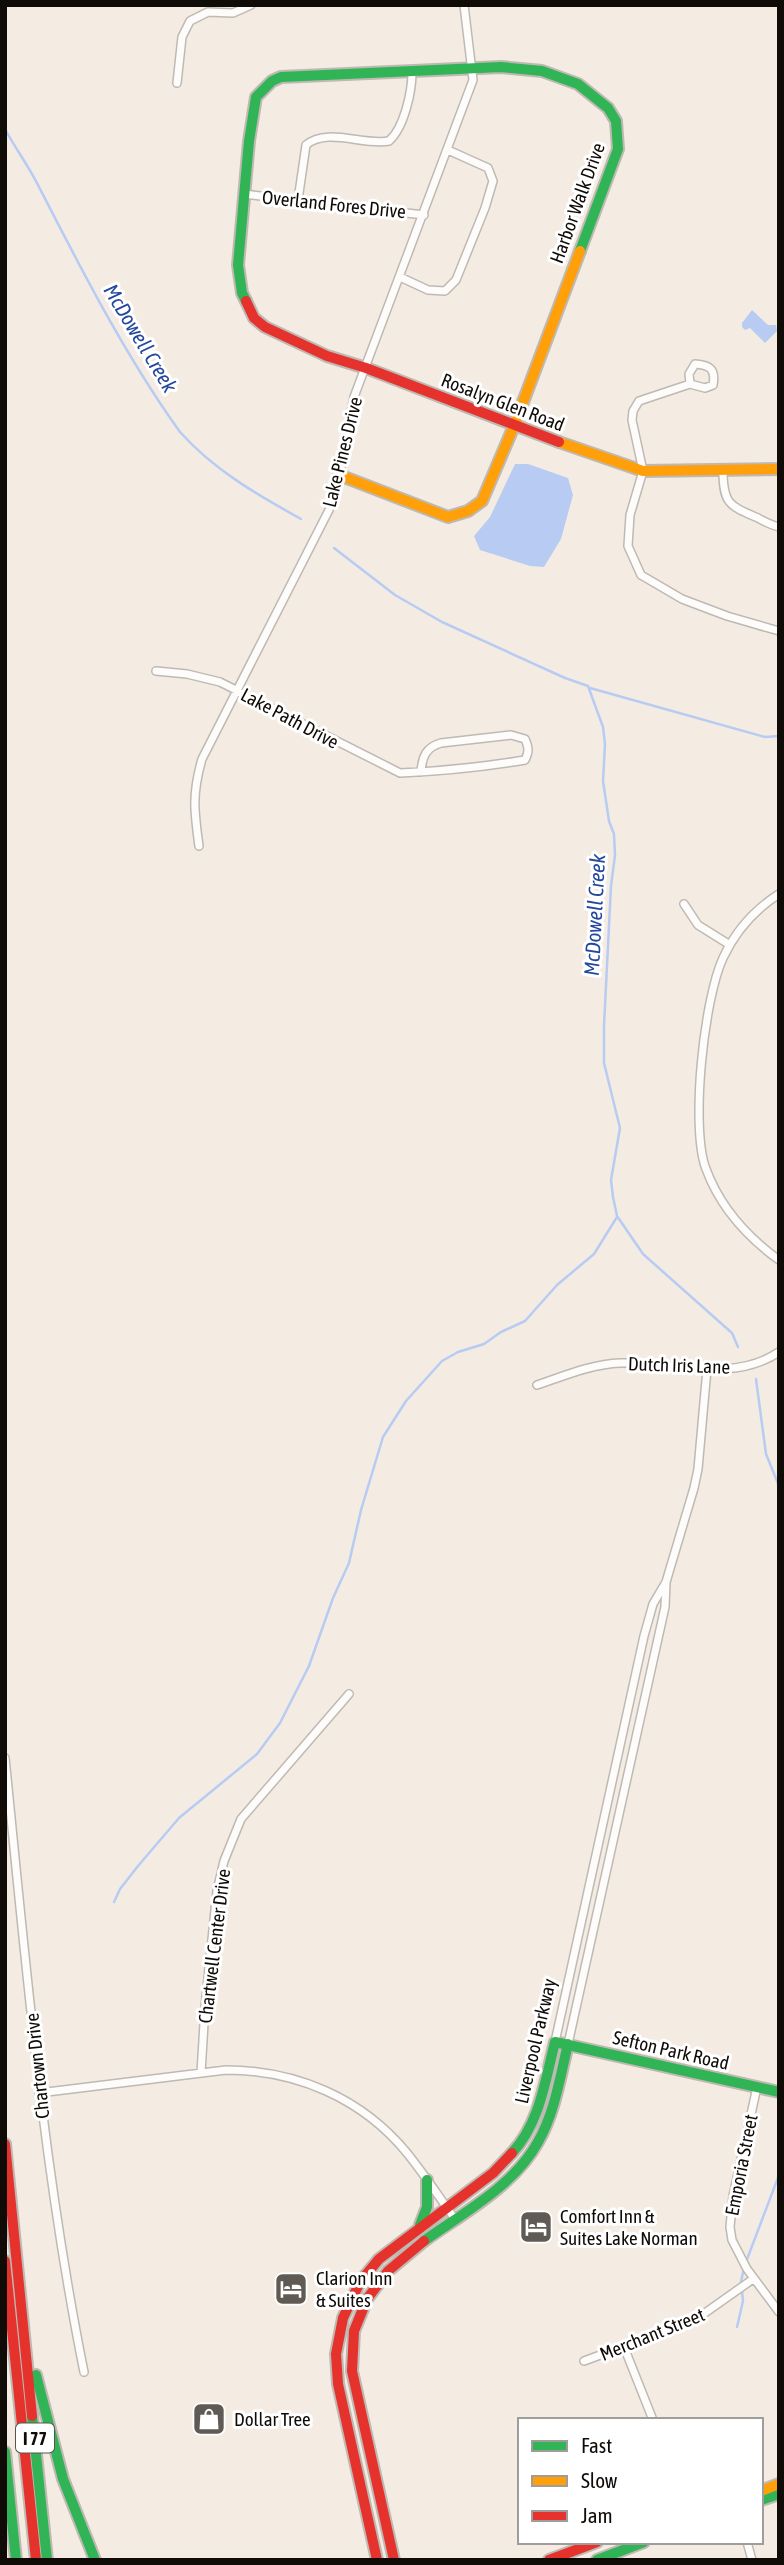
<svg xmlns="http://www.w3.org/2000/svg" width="784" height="2565" font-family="'Asap Condensed',sans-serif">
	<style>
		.water { fill: #b8cbf2 }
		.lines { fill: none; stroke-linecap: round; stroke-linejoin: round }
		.stream { stroke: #b8cbf2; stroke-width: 2.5 }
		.street-casing { stroke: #bfb9b3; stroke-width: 10 }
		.fast-casing { stroke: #bfb9b3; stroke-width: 14 }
		.slow-casing { stroke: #bfb9b3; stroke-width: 14 }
		.jam-casing { stroke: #bfb9b3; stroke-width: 14 }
		.street { stroke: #fdfcfb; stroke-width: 7 }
		.fast { stroke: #30b455; stroke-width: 10 }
		.slow { stroke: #ff9f0a; stroke-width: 10 }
		.jam { stroke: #e5322d; stroke-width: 10 }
		.labels { text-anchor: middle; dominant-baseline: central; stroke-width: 6; stroke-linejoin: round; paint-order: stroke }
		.shield { fill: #fff; stroke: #585451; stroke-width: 2 }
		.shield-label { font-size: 18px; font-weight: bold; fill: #100b07 }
		.street-label { font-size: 19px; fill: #100b07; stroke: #fff }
		.poi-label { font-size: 19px; fill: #100b07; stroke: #fff; text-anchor: start }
		.water-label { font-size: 21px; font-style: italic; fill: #23489d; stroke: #fff }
	</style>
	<rect width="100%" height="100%" fill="#f4ece3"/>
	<path class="water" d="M 752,310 L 768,325 L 776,325 L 777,331 L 765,343 L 750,328 L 745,330 L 742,327 L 742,323 Z
		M 515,464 L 528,464 L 568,478 L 573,495 L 561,539 L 544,567 L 530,566 L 480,550 L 474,536 L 490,517 Z"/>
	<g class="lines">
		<path class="stream" d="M 5,129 C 15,148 28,165 38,185 C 81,269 125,355 180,432 C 214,470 256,494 301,519
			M 334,548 L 395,595 L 442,622 L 565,678 L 588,686 L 603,727 L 605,744 L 603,781 L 609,821 L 614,834 L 615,855 L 611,886 L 604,1026 L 604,1063 L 620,1128 L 611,1180 L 613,1197 L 617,1216 L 643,1254 L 732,1333 L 738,1347
			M 590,688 L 765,737 L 779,736
			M 756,1379 L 766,1454 L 779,1486
			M 114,1902 L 120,1889 L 138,1866 L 179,1818 L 257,1754 L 280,1723 L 309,1666 L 333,1598 L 349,1563 L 361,1510 L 383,1437 L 406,1401 L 442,1361 L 458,1352 L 484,1344 L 501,1332 L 525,1321 L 557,1285 L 594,1254 L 617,1217
			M 746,2262 L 779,2175
			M 737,2327 L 743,2301 L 741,2281 L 744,2269"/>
		<defs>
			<path id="street" d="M 177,83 L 182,37 L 190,21 L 208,12 L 233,13 L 251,5
				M 244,194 L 424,215
				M 298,200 L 306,145 C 327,127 364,146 389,141 C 404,128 412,92 412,72
				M 400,277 L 428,290 L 445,291 L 456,280 L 485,208 L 493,181 L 488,168 L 448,150
				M 690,384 L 689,374 L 695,364 C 710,365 716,369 713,385 L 705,388 L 690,384 L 639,401 L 633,411 L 632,420 L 643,471 L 630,515 L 628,546 L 641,575 L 682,599 L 727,616 L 779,631
				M 723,471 C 723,504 730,506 758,518 C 765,522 771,525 779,527
				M 156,671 L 187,674 L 220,682 L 400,773 C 442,771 483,767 525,760 C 529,752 529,748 525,739 L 511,735 L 441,743 C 426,747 422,757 421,772
				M 199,846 C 194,810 192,794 202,759 L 329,510 L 339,477 L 354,397 L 473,80 L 464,5
				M 779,894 C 754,910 735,932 723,958 C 704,999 690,1127 706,1169 C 720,1207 746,1236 779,1260
				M 684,904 L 698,925 L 730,945
				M 537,1385 C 564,1376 592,1364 620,1363 C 673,1361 731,1384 779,1352
				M 5,1758 C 26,1964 43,2169 84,2372
				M 555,2042 L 644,1636 L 653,1604 L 666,1582
				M 568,2044 L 665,1607 L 666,1582 L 694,1488 L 698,1469 L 707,1369
				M 201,2073 L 205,2007 L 217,1891 L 224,1861 L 241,1819 L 349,1694
				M 757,2087 L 733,2196 L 730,2227 L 732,2240 L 747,2269 L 779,2312
				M 39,2093 L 226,2070 C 296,2070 362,2098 407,2153 C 424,2174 439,2197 455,2219
				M 624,2347 L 653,2420
				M 584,2361 L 695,2320 L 753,2279
				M 747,2542 L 752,2560"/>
			<path id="fast" d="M 246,301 L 242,293 L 238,265 L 249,141 L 256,97 L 272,81 L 281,77 L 501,67 L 542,71 L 578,84 L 608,108 L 616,121 L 618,149 L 580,251
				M 512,2153 C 540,2123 545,2081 555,2042 L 779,2092
				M 420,2225 L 427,2207 L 427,2180
				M 424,2241 C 463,2213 514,2186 538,2142 C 555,2112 560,2077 568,2044
				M 36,2375 L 63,2479 L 95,2560
				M 32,2416 L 47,2560
				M 5,2452 L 16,2560
				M 761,2500 L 779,2494
				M 597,2560 L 644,2542"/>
			<path id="slow" d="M 559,442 L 643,471 L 779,469
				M 339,475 L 448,517 L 468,511 L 482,501 L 514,426 L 580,251
				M 761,2491 L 779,2484"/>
			<path id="jam" d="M 246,301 L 254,318 L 265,327 L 327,356 L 366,368 L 559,442
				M 5,2144 L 32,2416
				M 5,2261 L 36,2560
				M 377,2560 L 338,2384 L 336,2354 L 343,2318 L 360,2282 L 379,2259 L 493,2173 L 512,2153
				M 394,2560 L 352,2371 L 354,2331 L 367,2299 L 388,2271 L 424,2241
				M 549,2560 L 597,2542"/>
		</defs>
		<use href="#street" class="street-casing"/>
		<use href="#fast" class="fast-casing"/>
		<use href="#slow" class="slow-casing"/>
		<use href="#jam" class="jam-casing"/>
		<use href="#street" class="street"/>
		<use href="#fast" class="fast"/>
		<use href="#slow" class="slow"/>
		<use href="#jam" class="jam"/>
	</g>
	<defs>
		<symbol id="hotel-square" viewBox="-11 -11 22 22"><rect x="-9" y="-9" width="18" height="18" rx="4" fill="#605a54" stroke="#fff"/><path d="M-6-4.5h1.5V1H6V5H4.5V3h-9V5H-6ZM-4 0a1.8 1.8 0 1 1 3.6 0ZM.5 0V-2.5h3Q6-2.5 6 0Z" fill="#fff"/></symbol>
		<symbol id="shop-square" viewBox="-11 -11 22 22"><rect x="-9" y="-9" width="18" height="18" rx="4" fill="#605a54" stroke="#fff"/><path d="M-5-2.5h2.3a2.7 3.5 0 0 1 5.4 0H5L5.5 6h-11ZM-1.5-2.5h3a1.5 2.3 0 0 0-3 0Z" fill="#fff"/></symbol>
	</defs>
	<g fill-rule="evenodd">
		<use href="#hotel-square" x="517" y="2208" width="38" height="38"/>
		<use href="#hotel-square" x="272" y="2270" width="38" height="38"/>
		<use href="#shop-square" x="190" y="2400" width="38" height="38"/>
	</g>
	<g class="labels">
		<rect class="shield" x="16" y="2423.5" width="38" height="29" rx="5"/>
		<g class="shield-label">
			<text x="35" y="2438">I 77</text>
		</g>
		<g class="street-label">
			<text transform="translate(577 203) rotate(-70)">Harbor Walk Drive</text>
			<text transform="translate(334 204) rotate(6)">Overland Fores Drive</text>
			<text transform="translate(503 402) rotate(21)">Rosalyn Glen Road</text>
			<text transform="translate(342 452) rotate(-76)">Lake Pines Drive</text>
			<text transform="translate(290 718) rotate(28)">Lake Path Drive</text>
			<text transform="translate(679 1365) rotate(2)">Dutch Iris Lane</text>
			<text transform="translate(214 1946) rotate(-83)">Chartwell Center Drive</text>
			<text transform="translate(535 2041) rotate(-77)">Liverpool Parkway</text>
			<text transform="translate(671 2050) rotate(13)">Sefton Park Road</text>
			<text transform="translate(37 2066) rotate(-96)">Chartown Drive</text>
			<text transform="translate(741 2165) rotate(-79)">Emporia Street</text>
			<text transform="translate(652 2334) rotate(-22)">Merchant Street</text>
		</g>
		<g class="poi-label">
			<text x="560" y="2216">Comfort Inn &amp;<tspan x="560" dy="22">Suites Lake Norman</tspan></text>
			<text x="316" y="2278">Clarion Inn<tspan x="316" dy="22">&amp; Suites</tspan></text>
			<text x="234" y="2419">Dollar Tree</text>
		</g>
		<g class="water-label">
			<text transform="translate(141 338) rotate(59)">McDowell Creek</text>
			<text transform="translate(594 915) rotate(-87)">McDowell Creek</text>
		</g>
	</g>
	<rect width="784" height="2565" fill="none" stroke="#100b07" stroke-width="14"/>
	<rect x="518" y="2418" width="245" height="126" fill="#ffffff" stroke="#9f9d9c" stroke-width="2"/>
	<rect x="532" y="2441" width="35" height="10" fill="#30b455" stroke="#9f9d9c" stroke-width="2"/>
	<text x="581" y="2453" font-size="21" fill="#100b07">Fast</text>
	<rect x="532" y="2476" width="35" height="10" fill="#ff9f0a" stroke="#9f9d9c" stroke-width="2"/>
	<text x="581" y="2488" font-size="21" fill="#100b07">Slow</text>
	<rect x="532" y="2511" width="35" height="10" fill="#e5322d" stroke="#9f9d9c" stroke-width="2"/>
	<text x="581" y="2523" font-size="21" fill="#100b07">Jam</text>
</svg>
